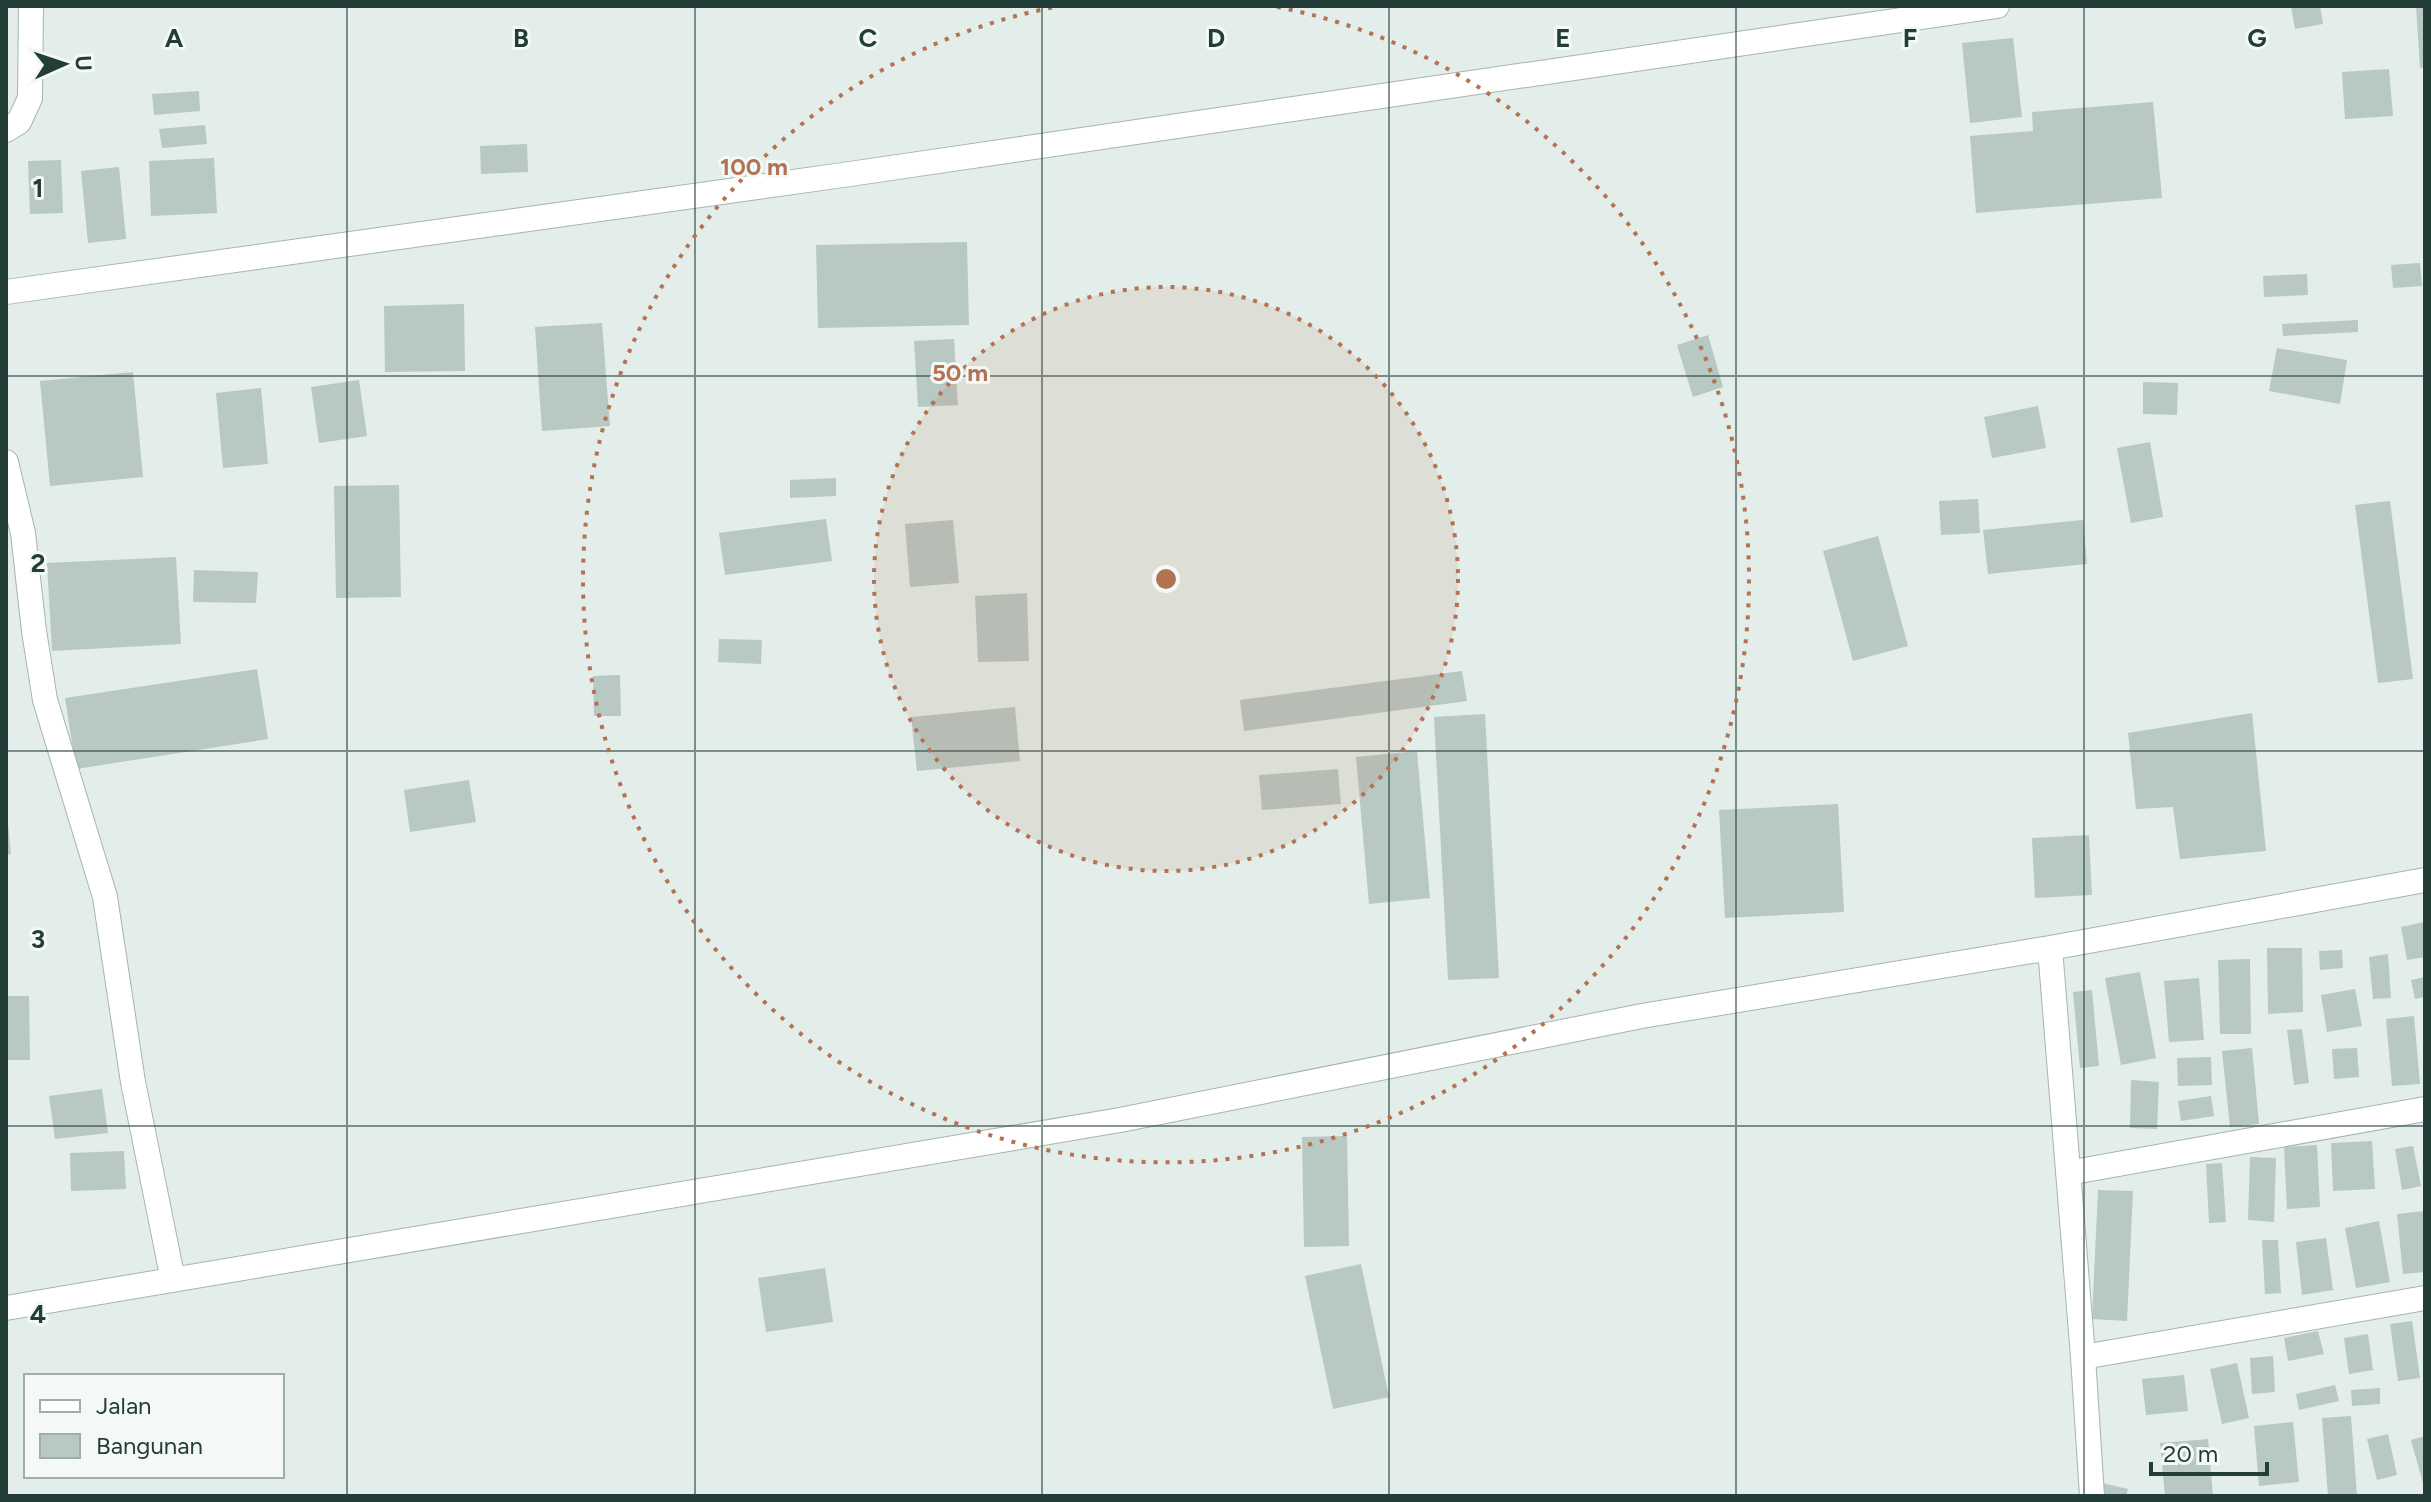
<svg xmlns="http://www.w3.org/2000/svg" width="2431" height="1502" font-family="Figtree,sans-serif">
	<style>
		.building { fill: #b8c8c2 }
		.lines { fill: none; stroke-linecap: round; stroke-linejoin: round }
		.minor-casing { stroke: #a6b5b0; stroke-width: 26 }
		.minor { stroke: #fff; stroke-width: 24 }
		.grid { fill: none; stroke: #233e38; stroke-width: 2; stroke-opacity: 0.55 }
		.ring { fill: none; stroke: #b37352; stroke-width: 4; stroke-dasharray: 4 8 }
		.grid-label { font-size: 26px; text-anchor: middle; font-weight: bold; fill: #233e38; stroke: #f4f9f7; stroke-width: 6; stroke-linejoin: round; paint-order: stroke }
		.centre { fill: #b37352; stroke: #f4f9f7; stroke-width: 4 }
		.ring-label { font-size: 24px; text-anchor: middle; font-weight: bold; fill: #b37352; stroke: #f4f9f7; stroke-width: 6; stroke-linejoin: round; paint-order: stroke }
	</style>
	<rect width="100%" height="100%" fill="#e3ede9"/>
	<path class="building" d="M 2291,6 L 2320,6 L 2323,24 L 2295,29 Z
		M 2416,6 L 2425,6 L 2425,67 L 2420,68 Z
		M 2013,38 L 2022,117 L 1970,123 L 1962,43 Z
		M 2389,69 L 2393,116 L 2345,119 L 2342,72 Z
		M 199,91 L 200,111 L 154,115 L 152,94 Z
		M 2153,102 L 2162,198 L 1976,213 L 1970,136 L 2033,131 L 2032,112 Z
		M 205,125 L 207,144 L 162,148 L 159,129 Z
		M 527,144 L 528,172 L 481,174 L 480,146 Z
		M 214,158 L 217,213 L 151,216 L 149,161 Z
		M 61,160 L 63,213 L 30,214 L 28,161 Z
		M 119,167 L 126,239 L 88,243 L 81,171 Z
		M 967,242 L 969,325 L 818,328 L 816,245 Z
		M 2420,263 L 2422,286 L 2393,288 L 2391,265 Z
		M 2307,274 L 2308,295 L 2264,297 L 2263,276 Z
		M 464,304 L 465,371 L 385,372 L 384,306 Z
		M 2358,320 L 2358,332 L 2283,336 L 2282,324 Z
		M 602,323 L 610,426 L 542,431 L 535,327 Z
		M 1708,335 L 1723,387 L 1693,397 L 1677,345 Z
		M 954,339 L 958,405 L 918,407 L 914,341 Z
		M 2277,348 L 2347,360 L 2340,404 L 2269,391 Z
		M 133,372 L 143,477 L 50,486 L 40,381 Z
		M 359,380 L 367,436 L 319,443 L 311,387 Z
		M 2143,382 L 2178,383 L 2177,415 L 2143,414 Z
		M 261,388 L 268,464 L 223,468 L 216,393 Z
		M 2038,406 L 2046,448 L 1992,458 L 1984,417 Z
		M 2150,442 L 2163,517 L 2131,523 L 2117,448 Z
		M 836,478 L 836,496 L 790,498 L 790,480 Z
		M 399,485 L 401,597 L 336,598 L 334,486 Z
		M 1978,499 L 1980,533 L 1941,535 L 1939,501 Z
		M 2390,501 L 2413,679 L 2378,683 L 2355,505 Z
		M 826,519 L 832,561 L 725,575 L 719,533 Z
		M 953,520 L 959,583 L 910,587 L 905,524 Z
		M 2083,520 L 2087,564 L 1988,574 L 1983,530 Z
		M 1878,536 L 1908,646 L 1853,661 L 1823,551 Z
		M 176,557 L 181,644 L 52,651 L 47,563 Z
		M 194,570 L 258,572 L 256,603 L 193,602 Z
		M 1027,593 L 1029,661 L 978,662 L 975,596 Z
		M 719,639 L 762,640 L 761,664 L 718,662 Z
		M 257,669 L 268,739 L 76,769 L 65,698 Z
		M 1462,671 L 1467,701 L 1244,731 L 1240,700 Z
		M 620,675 L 621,716 L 594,716 L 593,676 Z
		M 1015,707 L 1020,761 L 917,771 L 911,717 Z
		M 2252,713 L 2266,851 L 2180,859 L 2173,807 L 2136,809 L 2128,733 Z
		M 1485,714 L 1499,978 L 1448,980 L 1434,717 Z
		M 1417,751 L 1430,898 L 1369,904 L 1356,757 Z
		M 1338,769 L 1341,804 L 1262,810 L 1259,775 Z
		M 469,780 L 476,822 L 410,832 L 404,790 Z
		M 1838,804 L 1844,912 L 1725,918 L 1719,810 Z
		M 6,823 L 8,823 L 11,854 L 6,855 Z
		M 2089,835 L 2092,895 L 2035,898 L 2032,838 Z
		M 2425,922 L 2425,957 L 2407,960 L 2401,927 Z
		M 2267,948 L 2302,948 L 2303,1012 L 2268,1014 Z
		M 2342,950 L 2343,968 L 2320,970 L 2319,951 Z
		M 2388,954 L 2391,998 L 2373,999 L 2369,957 Z
		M 2250,959 L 2251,1034 L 2220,1034 L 2218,960 Z
		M 2140,972 L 2156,1058 L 2121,1065 L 2105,978 Z
		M 2425,977 L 2425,997 L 2415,999 L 2411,980 Z
		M 2199,978 L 2204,1040 L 2169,1042 L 2164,981 Z
		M 2355,989 L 2362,1026 L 2327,1032 L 2321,995 Z
		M 2092,990 L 2099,1066 L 2080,1068 L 2073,992 Z
		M 6,996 L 29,996 L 30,1060 L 6,1060 Z
		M 2414,1016 L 2420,1084 L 2392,1086 L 2386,1019 Z
		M 2302,1029 L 2309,1083 L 2294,1085 L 2287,1030 Z
		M 2252,1048 L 2259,1124 L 2230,1127 L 2222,1051 Z
		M 2357,1048 L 2359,1077 L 2334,1079 L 2332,1049 Z
		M 2211,1057 L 2212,1085 L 2178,1086 L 2177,1058 Z
		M 2131,1080 L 2159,1082 L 2157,1129 L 2130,1128 Z
		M 102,1089 L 108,1133 L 55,1139 L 49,1096 Z
		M 2211,1096 L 2214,1116 L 2181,1121 L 2178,1101 Z
		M 1347,1136 L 1349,1246 L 1304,1247 L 1302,1137 Z
		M 2372,1141 L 2375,1189 L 2333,1191 L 2331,1143 Z
		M 2317,1145 L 2320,1207 L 2287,1209 L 2284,1147 Z
		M 2413,1146 L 2421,1186 L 2402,1190 L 2395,1149 Z
		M 124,1151 L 126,1189 L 71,1191 L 70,1153 Z
		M 2250,1157 L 2276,1158 L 2274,1222 L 2248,1220 Z
		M 2222,1163 L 2226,1222 L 2209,1223 L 2206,1164 Z
		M 2098,1190 L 2133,1191 L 2127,1321 L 2092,1319 Z
		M 2425,1211 L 2425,1272 L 2403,1274 L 2397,1214 Z
		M 2379,1221 L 2390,1282 L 2356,1288 L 2345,1228 Z
		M 2326,1238 L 2333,1290 L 2302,1295 L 2296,1242 Z
		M 2262,1240 L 2278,1240 L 2281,1293 L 2265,1294 Z
		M 1361,1264 L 1389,1397 L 1333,1409 L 1305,1276 Z
		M 825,1268 L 833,1322 L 766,1332 L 758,1278 Z
		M 2412,1321 L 2420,1378 L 2398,1381 L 2390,1324 Z
		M 2318,1331 L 2324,1354 L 2288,1361 L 2284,1338 Z
		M 2368,1334 L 2373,1370 L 2349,1374 L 2344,1338 Z
		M 2273,1356 L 2275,1392 L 2252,1394 L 2250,1358 Z
		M 2237,1363 L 2249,1418 L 2222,1424 L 2210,1369 Z
		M 2184,1375 L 2188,1411 L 2146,1415 L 2142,1379 Z
		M 2335,1385 L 2339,1401 L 2299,1410 L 2296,1394 Z
		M 2380,1388 L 2380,1404 L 2352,1406 L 2351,1390 Z
		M 2351,1416 L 2357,1496 L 2328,1496 L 2322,1418 Z
		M 2293,1422 L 2299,1482 L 2259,1486 L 2254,1426 Z
		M 2388,1434 L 2397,1475 L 2377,1480 L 2367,1439 Z
		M 2425,1436 L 2425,1487 L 2424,1487 L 2411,1440 Z
		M 2208,1439 L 2213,1496 L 2165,1496 L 2160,1443 Z
		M 2102,1483 L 2128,1489 L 2126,1496 L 2100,1496 Z"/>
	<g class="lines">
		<defs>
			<path id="minor" d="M 6,130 L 19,122 L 30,98 L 31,6
				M 6,292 L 843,175 L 1997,6
				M 6,462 L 23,533 L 34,631 L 45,700 L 105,897 L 133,1082 L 173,1280
				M 2050,948 L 2083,1357 L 2092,1496
				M 2068,1173 L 2425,1109
				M 6,1308 L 1120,1120 L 1642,1016 L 2050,948 L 2425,880
				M 2083,1357 L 2425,1298"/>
		</defs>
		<use href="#minor" class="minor-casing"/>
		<use href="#minor" class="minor"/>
	</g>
	<path class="grid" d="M 347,6 L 347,1496M 695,6 L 695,1496M 1042,6 L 1042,1496M 1389,6 L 1389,1496M 1736,6 L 1736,1496M 2084,6 L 2084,1496M 6,376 L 2425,376M 6,751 L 2425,751M 6,1126 L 2425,1126"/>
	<circle cx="1166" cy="579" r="292" fill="#b37352" fill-opacity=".12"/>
	<g class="ring">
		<circle cx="1166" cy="579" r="292"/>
		<path d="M1277 7A583 583 0 1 1 1055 7"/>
	</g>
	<g class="grid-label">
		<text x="174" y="47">A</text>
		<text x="521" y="47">B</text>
		<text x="868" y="47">C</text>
		<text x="1216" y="47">D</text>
		<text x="1563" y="47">E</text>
		<text x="1910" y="47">F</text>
		<text x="2257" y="47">G</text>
		<text x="38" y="197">1</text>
		<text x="38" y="572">2</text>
		<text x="38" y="948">3</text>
		<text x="38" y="1323">4</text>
	</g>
	<circle cx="1166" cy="579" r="12" class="centre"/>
	<g class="ring-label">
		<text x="754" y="175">100 m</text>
		<text x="960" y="381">50 m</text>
	</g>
	<rect width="2431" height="1502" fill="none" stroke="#233e38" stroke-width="16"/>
	<rect x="24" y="1374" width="260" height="104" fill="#f4f9f7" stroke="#a0aeab" stroke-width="2"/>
	<rect x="40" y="1400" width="40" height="12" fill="#ffffff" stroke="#a0aeab" stroke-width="2"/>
	<text x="96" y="1414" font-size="24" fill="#233e38">Jalan</text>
	<rect x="40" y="1434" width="40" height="24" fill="#b8c8c2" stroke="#a0aeab" stroke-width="2"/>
	<text x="96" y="1454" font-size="24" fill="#233e38">Bangunan</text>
	<g transform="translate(64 64) rotate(87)" stroke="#f4f9f7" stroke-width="6" paint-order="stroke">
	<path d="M0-6L14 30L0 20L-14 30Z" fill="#233e38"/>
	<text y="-12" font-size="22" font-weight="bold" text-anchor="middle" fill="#233e38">U</text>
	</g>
	<path d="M2151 1462v12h116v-12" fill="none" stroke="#233e38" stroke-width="4"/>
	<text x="2163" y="1462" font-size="24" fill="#233e38" stroke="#f4f9f7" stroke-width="6" paint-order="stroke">20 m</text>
</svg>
